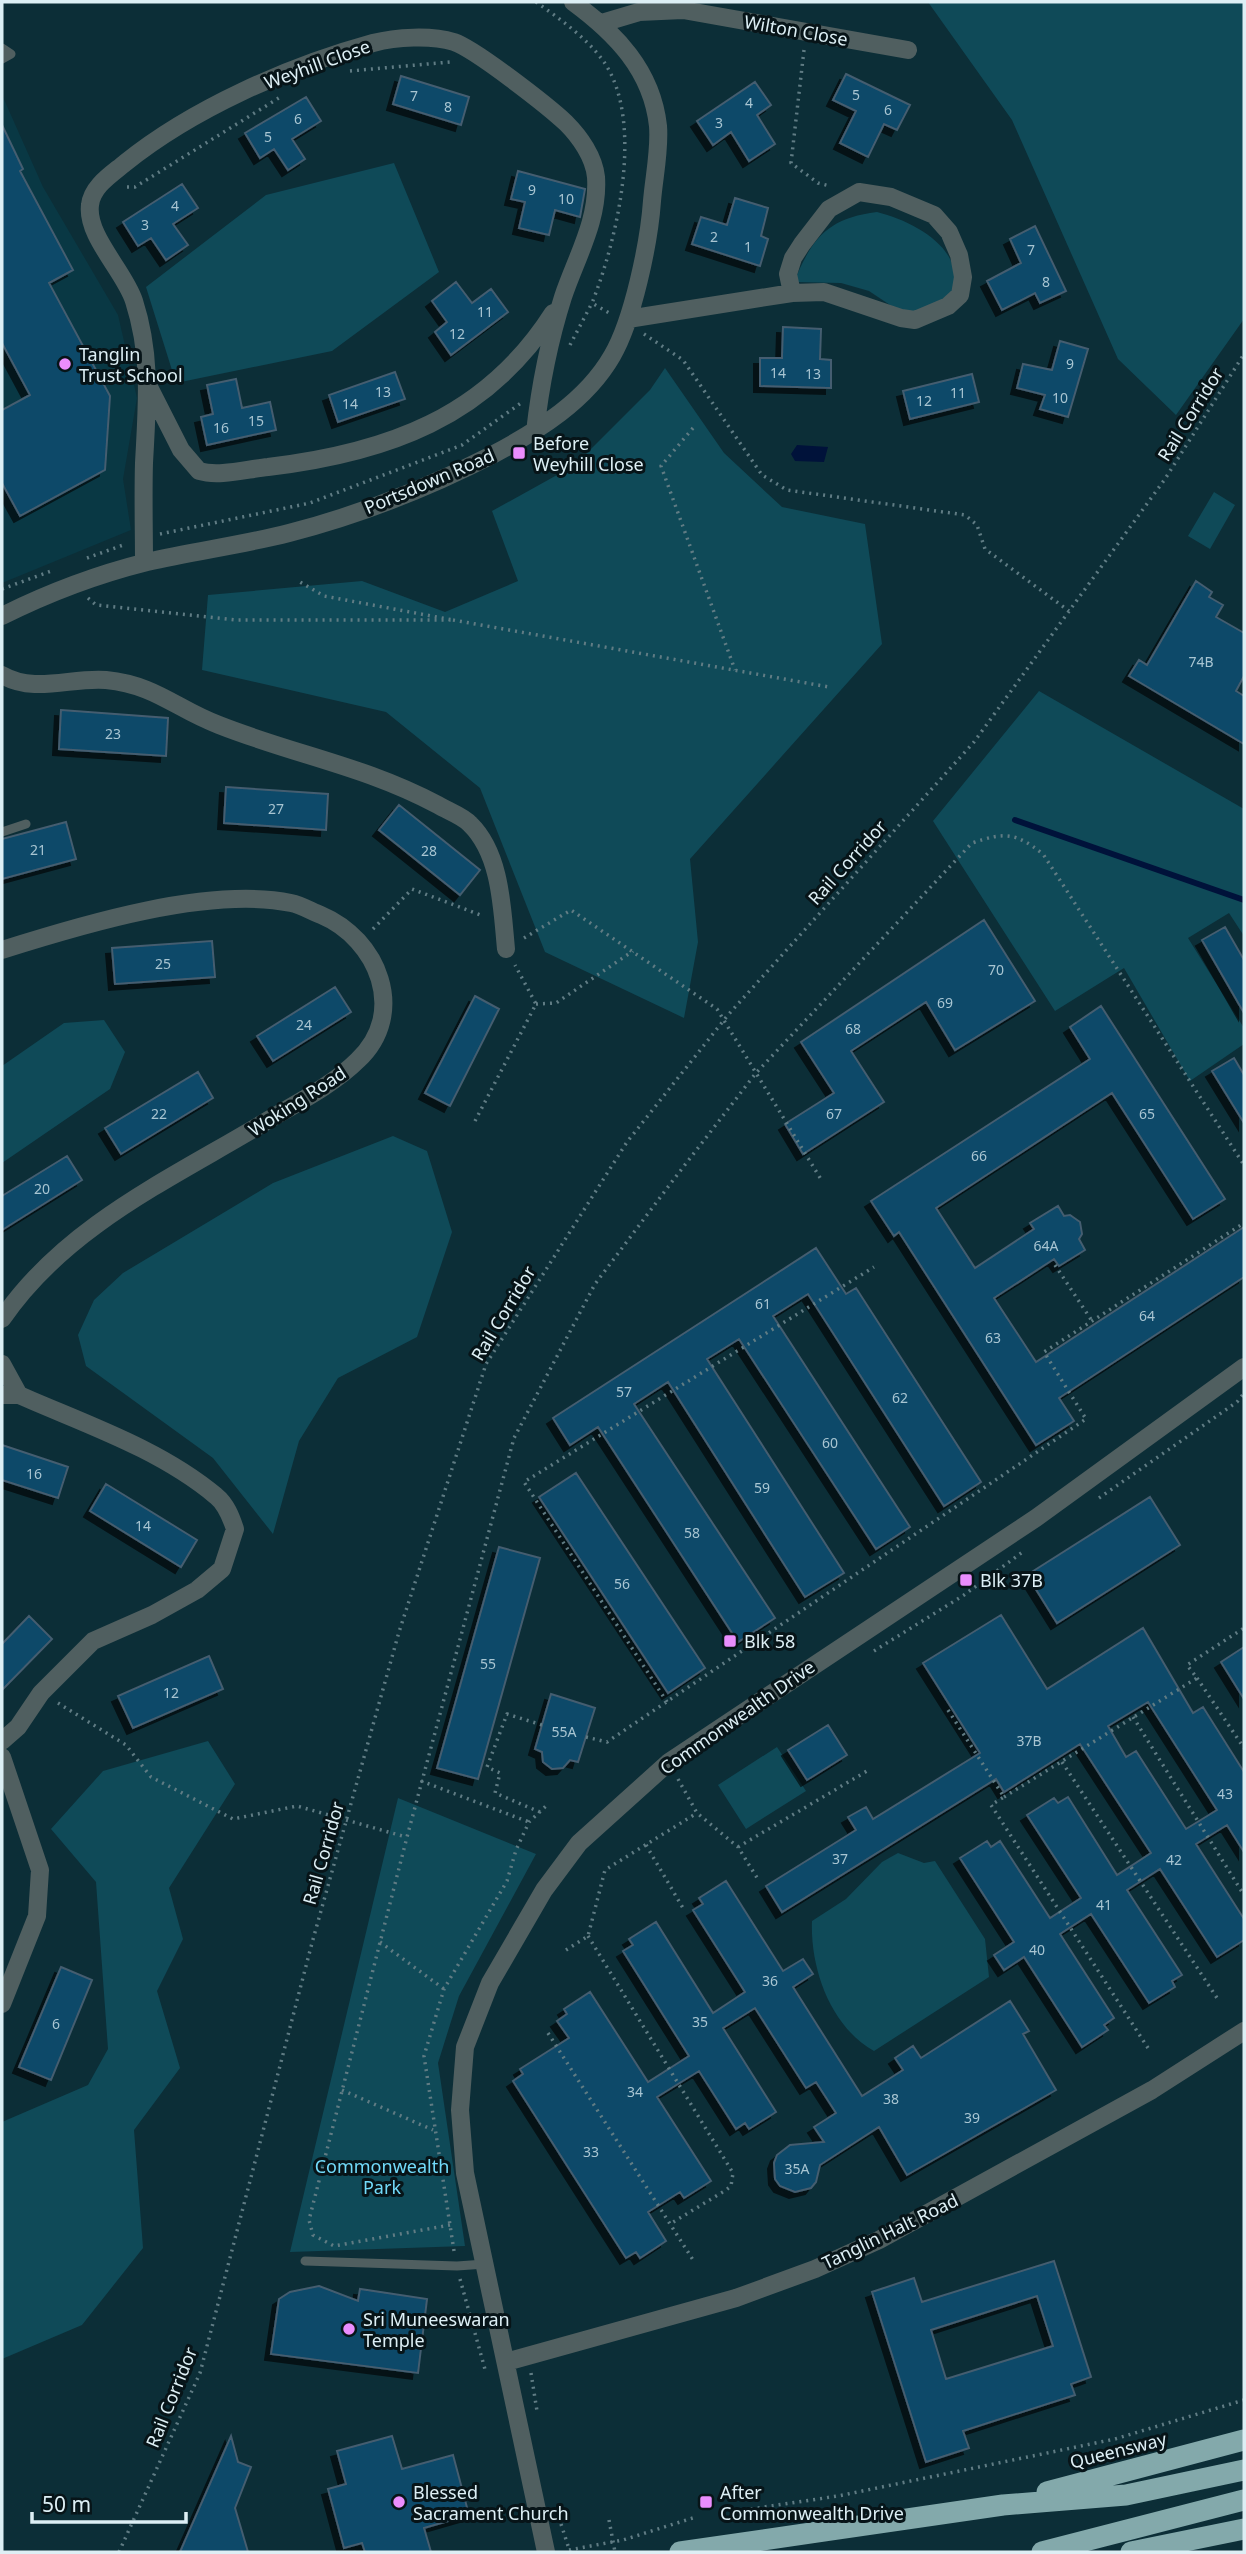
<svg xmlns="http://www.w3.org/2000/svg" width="1246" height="2554" font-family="'Noto Sans',sans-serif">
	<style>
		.built { fill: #093844 }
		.green { fill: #0f4a58 }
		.water { fill: #00123a }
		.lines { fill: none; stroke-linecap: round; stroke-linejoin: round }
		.stream { stroke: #00123a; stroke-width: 6 }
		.building { fill: #094869; stroke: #445d6f; stroke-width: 2; fill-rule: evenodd; filter: url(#shadow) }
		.path { stroke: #607c84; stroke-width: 3.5; stroke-dasharray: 2 5; stroke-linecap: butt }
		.lane { stroke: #505f60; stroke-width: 9 }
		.street { stroke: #505f60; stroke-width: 18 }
		.highway { stroke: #83a9ab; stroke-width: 21 }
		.path-bridge { stroke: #607c84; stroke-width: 3.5; stroke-dasharray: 2 5; stroke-linecap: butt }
		.poi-dot { fill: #ea8dfd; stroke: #071418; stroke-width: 2.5 }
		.labels { text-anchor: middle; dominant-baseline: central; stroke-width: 6; stroke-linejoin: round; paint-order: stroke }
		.number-label { font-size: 14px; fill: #a8c5d2 }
		.street-label { font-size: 18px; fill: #ddeff5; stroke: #071418 }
		.poi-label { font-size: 18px; fill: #ddeff5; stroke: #071418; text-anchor: start }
		.park-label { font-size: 18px; fill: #72dbfa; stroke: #071418 }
	</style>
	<defs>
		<filter id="shadow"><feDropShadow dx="-6" dy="6" stdDeviation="0" flood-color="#0009"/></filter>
	</defs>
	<rect width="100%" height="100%" fill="#0c2e37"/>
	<path class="built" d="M 2,95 L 43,187 L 118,315 L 137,398 L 123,479 L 131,530 L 2,583 Z"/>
	<path class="green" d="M 928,2 L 1244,2 L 1244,319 L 1176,415 L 1118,359 L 1012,120 Z
		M 394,163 L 439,272 L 332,351 L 176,383 L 146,287 L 266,195 Z
		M 877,212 C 924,224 983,261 940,314 L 902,313 L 869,291 L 841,283 L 794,282 C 812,238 828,218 877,212 Z
		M 665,368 L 724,453 L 782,507 L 865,524 L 882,644 L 690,859 L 698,942 L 684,1018 L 545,952 L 480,788 L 386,712 L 202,670 L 208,595 L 362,581 L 445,612 L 518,581 L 492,511 L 575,465 L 650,390 Z
		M 1214,492 L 1235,505 L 1210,549 L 1188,536 Z
		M 1039,691 L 1244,809 L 1244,936 L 1229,913 L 1188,938 L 1244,1028 L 1244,1044 L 1190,1081 L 1124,968 L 1055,1011 L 933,821 Z
		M 104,1020 L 125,1052 L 110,1089 L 2,1163 L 2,1066 L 64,1023 Z
		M 393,1136 L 427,1151 L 452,1232 L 417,1337 L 338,1378 L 299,1441 L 273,1534 L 213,1458 L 86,1366 L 78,1335 L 94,1300 L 123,1273 L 273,1183 Z
		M 208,1741 L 235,1784 L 169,1888 L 183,1939 L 157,1991 L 180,2068 L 134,2130 L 143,2248 L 82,2325 L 2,2359 L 2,2122 L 88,2085 L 108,2049 L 96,1882 L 51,1829 L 103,1771 Z
		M 777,1747 L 806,1791 L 746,1829 L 718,1785 Z
		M 398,1798 L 536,1854 L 459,1996 L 438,2063 L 465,2246 L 290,2252 Z
		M 898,1853 L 924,1863 L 935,1861 L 985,1939 L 989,1977 L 874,2051 C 831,2027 810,1969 812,1921 L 846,1899 L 882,1862 Z"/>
	<path class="water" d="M 797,445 L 828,447 L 824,462 L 795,461 L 791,454 Z"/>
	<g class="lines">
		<path class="stream" d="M 1015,820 L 1244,900"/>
	</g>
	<path class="building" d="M 846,74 L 910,105 L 897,130 L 884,124 L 868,157 L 840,143 L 856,111 L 833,100 Z
		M 401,76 L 469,97 L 461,125 L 393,104 Z
		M 755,82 L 771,105 L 757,115 L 775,144 L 749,161 L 731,132 L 713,145 L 697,121 Z
		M 306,97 L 321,121 L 292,139 L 305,159 L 288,170 L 274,149 L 260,158 L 245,133 Z
		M 2,125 L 23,169 L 20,171 L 73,270 L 49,283 L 110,396 L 105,470 L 20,516 L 2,483 L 2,410 L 30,395 L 2,343 Z
		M 518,171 L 585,189 L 580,217 L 555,210 L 549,235 L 519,228 L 525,202 L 511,199 Z
		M 182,184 L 198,208 L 173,224 L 188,245 L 166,260 L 151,238 L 138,246 L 123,222 Z
		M 735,198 L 768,208 L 761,236 L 768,239 L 760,266 L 692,244 L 701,217 L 727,225 Z
		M 1035,226 L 1066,291 L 1040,303 L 1035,293 L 1002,310 L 987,281 L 1021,263 L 1010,239 Z
		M 456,282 L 472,303 L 491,289 L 508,312 L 451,355 L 435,332 L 447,322 L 432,301 Z
		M 783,327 L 821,329 L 820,359 L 831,360 L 831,388 L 760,386 L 760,358 L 782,358 Z
		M 1060,341 L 1088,349 L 1068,417 L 1040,409 L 1045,395 L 1017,388 L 1023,364 L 1052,370 Z
		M 395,372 L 405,399 L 338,422 L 329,395 Z
		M 972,374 L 979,402 L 910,419 L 903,391 Z
		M 236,379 L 242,408 L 270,402 L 276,430 L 207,445 L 201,417 L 213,414 L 207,385 Z
		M 1196,581 L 1212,592 L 1209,597 L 1223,605 L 1216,617 L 1244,633 L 1244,676 L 1236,691 L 1244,696 L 1244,744 L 1129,676 L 1139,660 L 1147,665 Z
		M 61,710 L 168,718 L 166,756 L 59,749 Z
		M 226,787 L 328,794 L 326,830 L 224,823 Z
		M 399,805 L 480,870 L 460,895 L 379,830 Z
		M 66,822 L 76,859 L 2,879 L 2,839 Z
		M 984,920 L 1035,1001 L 955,1050 L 926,1002 L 851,1051 L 884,1102 L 803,1154 L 785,1124 L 834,1093 L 801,1042 Z
		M 1225,927 L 1244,960 L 1244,1013 L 1202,940 Z
		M 212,941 L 215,977 L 115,984 L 112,948 Z
		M 335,987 L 351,1012 L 273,1061 L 257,1036 Z
		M 475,996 L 499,1009 L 450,1106 L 425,1093 Z
		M 1101,1006 L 1225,1199 L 1193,1219 L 1112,1093 L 936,1208 L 975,1268 L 1034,1229 L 1030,1223 L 1058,1206 L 1064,1216 L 1070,1215 L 1080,1222 L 1082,1234 L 1079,1239 L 1085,1250 L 1059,1266 L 1054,1259 L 994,1298 L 1036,1362 L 1244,1227 L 1244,1277 L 1059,1398 L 1074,1421 L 1036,1445 L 899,1232 L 894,1236 L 871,1201 L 1090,1059 L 1070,1027 Z
		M 1234,1058 L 1244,1075 L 1244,1123 L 1212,1071 Z
		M 198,1072 L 213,1098 L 121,1154 L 105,1128 Z
		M 67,1156 L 82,1180 L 2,1230 L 2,1196 Z
		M 816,1248 L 846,1294 L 856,1288 L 981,1482 L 944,1506 L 808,1294 L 773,1316 L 910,1527 L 876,1549 L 739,1339 L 707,1359 L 844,1573 L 805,1597 L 668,1382 L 634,1404 L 775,1618 L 738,1642 L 598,1427 L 570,1445 L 553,1418 Z
		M 2,1445 L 68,1467 L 58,1498 L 2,1480 Z
		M 576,1473 L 705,1668 L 668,1693 L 539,1497 Z
		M 106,1484 L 197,1540 L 181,1567 L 90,1511 Z
		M 1150,1497 L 1180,1545 L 1057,1623 L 1027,1575 Z
		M 499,1547 L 540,1558 L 478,1779 L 437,1768 Z
		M 1001,1615 L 1047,1689 L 1143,1628 L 1193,1713 L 1203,1707 L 1244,1772 L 1244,1852 L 1227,1825 L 1196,1844 L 1244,1919 L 1244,1940 L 1217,1957 L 1160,1869 L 1127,1890 L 1182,1975 L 1172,1981 L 1175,1987 L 1149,2003 L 1091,1914 L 1060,1934 L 1114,2018 L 1104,2025 L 1108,2030 L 1082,2047 L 1024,1957 L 1004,1970 L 994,1955 L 1014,1942 L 960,1858 L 987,1841 L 991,1847 L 1000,1841 L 1050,1918 L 1081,1898 L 1027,1815 L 1054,1798 L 1058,1803 L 1068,1797 L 1117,1875 L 1151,1853 L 1080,1744 L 1004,1792 L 996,1779 L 782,1912 L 766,1886 L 856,1830 L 848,1817 L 866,1807 L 873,1819 L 980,1753 L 923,1663 ZM 1148,1702 L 1217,1810 L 1186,1829 L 1136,1751 L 1126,1757 L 1108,1726 Z
		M 29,1616 L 52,1639 L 2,1690 L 2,1644 Z
		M 1244,1647 L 1244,1699 L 1221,1662 Z
		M 209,1656 L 223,1689 L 133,1728 L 118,1696 Z
		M 551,1694 L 595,1708 L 578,1762 L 570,1760 L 563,1768 L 552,1769 L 543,1762 L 542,1752 L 535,1749 Z
		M 828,1725 L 847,1755 L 807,1780 L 788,1750 Z
		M 726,1881 L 783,1971 L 803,1959 L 813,1974 L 793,1987 L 862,2096 L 903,2070 L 895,2058 L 913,2046 L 921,2058 L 1010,2001 L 1029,2031 L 1023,2034 L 1056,2090 L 907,2175 L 879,2127 L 820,2165 L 816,2182 L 811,2188 L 795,2192 L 780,2186 L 775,2179 L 774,2163 L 777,2155 L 790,2145 L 824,2142 L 814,2127 L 836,2113 L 816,2082 L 806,2088 L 755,2008 L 723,2028 L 776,2112 L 749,2129 L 745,2123 L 736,2129 L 699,2071 L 657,2097 L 711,2181 L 684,2198 L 680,2192 L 648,2212 L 666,2241 L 640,2258 L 636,2252 L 626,2258 L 513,2081 L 523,2074 L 520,2069 L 569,2038 L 557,2021 L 567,2014 L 564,2009 L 590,1992 L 648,2082 L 689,2056 L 623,1951 L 633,1945 L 629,1939 L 656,1922 L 713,2013 L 745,1992 L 693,1910 L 703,1904 L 699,1898 Z
		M 61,1967 L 92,1980 L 51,2080 L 19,2067 Z
		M 1054,2261 L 1091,2377 L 1071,2384 L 1075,2395 L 963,2431 L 969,2448 L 926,2462 L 872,2292 L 914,2278 L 922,2302 ZM 1037,2296 L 1053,2346 L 946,2379 L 931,2330 Z
		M 319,2286 L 358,2301 L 360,2289 L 427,2299 L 418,2373 L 271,2354 L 279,2299 L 290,2292 Z
		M 231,2436 L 238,2462 L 251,2467 L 235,2508 L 248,2552 L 180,2552 Z
		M 392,2436 L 402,2469 L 453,2455 L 469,2515 L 424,2528 L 431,2552 L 365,2552 L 362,2543 L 344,2548 L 328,2489 L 346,2484 L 337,2451 Z"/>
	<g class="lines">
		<path class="path" d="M 536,2 C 560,19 587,38 604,62 C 645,122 617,240 592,303 L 611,314
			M 804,50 L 791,163 L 818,183 L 830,186
			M 350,71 L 450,62
			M 127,187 L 135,187 L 282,96
			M 644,334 L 683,360 L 762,475 L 787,490 L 965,515 L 977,525 L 985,549 L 1069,611
			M 570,345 L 592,303
			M 693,428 L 661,466 L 735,670
			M 160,534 L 310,503 L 462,445 L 521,403
			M 87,558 L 126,544
			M 2,589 L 54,570
			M 88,598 L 96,605 L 236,620 L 453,620 L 324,596 L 300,582
			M 453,620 L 829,687
			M 373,929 L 412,889 L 483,916
			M 524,938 L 571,910 L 717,1009 L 822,1181
			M 536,1004 L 556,1003 L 633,951
			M 475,1121 L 536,1004 L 515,965
			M 1055,1265 L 1092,1321
			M 1099,1498 L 1237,1402 L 1244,1393
			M 874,1651 L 964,1595 L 1024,1551
			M 1197,1678 L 1244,1748
			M 667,1702 L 524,1482 L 874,1267
			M 58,1703 L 126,1745 L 151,1777 L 233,1819 L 297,1806 L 406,1837
			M 948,1710 L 1004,1797 L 991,1805 L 1148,2048
			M 1133,1717 L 1244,1895
			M 586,1737 L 607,1742 L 1086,1419 L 1044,1352 L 1244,1223
			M 1062,1762 L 1219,2001
			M 678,1779 L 697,1813 L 738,1847 L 759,1881
			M 421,1781 L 529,1822
			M 1004,1797 L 1197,1678 L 1187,1665 L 1244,1628
			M 540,1812 L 495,1793 L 500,1773 L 487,1767 L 507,1714 L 542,1725
			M 646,1845 L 683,1908
			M 738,1847 L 867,1771
			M 588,1936 L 733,2173 L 731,2186 L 726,2190 L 670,2224
			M 380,1942 L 444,1989
			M 566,1950 L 588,1936 L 605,1870 L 697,1813
			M 548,2033 L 695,2263
			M 342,2090 L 433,2130
			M 450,2225 L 334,2246 L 313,2235 L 309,2220 L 407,1837 L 514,1438 L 595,1284 L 674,1179 L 756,1073 L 972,843 C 1005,832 1015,832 1043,854 L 1244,1165
			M 454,2251 L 424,2056 L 444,1989 L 507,1881 L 516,1850 L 529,1822 L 547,1805
			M 460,2279 L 486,2373
			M 531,2373 L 537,2411
			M 737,2511 L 838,2496 L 1115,2439 L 1244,2400
			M 561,2524 L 570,2552
			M 569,2550 L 623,2540 L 696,2517
			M 119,2552 L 200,2373 L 312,1943 L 399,1632 L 486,1364 L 627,1142 L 728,1015 L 974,742 L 1165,479 L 1244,354"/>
		<path class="lane" d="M 2,48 L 11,54 L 2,59
			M 2,832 L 26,824
			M 305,2261 L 457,2266 L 485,2264"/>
		<path class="street" d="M 602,23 L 639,12 L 683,10 L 908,50
			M 628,319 L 792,293 L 824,292 L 901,318 L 915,320 L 948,306 L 960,295 L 963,277 L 959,255 L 949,232 L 934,215 L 891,197 L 859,192 L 829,209 L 802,244 L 793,258 L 788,274 L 792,293
			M 150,389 L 181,450 L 199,471 C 219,477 247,469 268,467 C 386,453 486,418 553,313
			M 144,563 C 144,530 143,496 144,463 C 147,405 152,357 134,301 C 125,272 86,236 90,205 C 92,186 112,174 125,163 C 192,109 289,66 373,43 C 396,37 431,35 454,42 C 475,49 548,106 566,123 C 580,137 594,157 596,177 C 599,220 576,258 563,297 C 549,341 540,387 535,432
			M 2,616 C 46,594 99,574 147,562 C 194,551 242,545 289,533 C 359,515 430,487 494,454 C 539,430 586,401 612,356 C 633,320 649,243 652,201 C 654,177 660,150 658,126 C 652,70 615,33 573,2
			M 2,675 C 35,694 71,677 106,680 C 156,685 176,709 219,725 C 295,755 365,766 438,805 C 448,811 463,816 470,824 C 501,854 502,908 506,949
			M 2,950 C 81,925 209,886 291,903 C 301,905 311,911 321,915 C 378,939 408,1013 358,1060 C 334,1084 299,1102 270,1119 C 175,1177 67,1224 2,1319
			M 2,1364 L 19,1395
			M 2,1395 L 19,1395 C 85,1424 160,1449 216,1496 C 226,1504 231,1517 235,1529 L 222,1569 L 197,1590 L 152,1615 L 93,1641 L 41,1693 L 18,1727 L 2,1741
			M 2,1757 L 40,1870 L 37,1916 L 2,2004
			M 506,2362 L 736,2298 L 815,2269 L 879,2240 L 1152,2090 L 1244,2031
			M 546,2552 L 465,2173 L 460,2110 L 465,2047 L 490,1983 L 544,1890 L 579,1843 L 669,1762 L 1036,1518 L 1244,1367"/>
		<path class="highway" d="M 1047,2492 L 1244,2440
			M 680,2552 L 1003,2505 L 1126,2495 L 1244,2470
			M 1042,2552 L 1244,2500
			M 1131,2552 L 1244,2529"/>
		<path class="path-bridge" d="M 609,2520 L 615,2552"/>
	</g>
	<g class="poi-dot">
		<circle cx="65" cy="364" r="7"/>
		<rect x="512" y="446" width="14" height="14" rx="3.5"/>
		<rect x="959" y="1573" width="14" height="14" rx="3.5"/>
		<rect x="723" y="1634" width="14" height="14" rx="3.5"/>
		<circle cx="349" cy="2329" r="7"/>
		<circle cx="399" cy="2502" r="7"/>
		<rect x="699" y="2495" width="14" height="14" rx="3.5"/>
	</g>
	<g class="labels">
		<g class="number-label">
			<text x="856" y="94">5</text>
			<text x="414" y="95">7</text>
			<text x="749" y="102">4</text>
			<text x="448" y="106">8</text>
			<text x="888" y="109">6</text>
			<text x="298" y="118">6</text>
			<text x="719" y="122">3</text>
			<text x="268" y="136">5</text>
			<text x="532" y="189">9</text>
			<text x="566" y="198">10</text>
			<text x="175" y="205">4</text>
			<text x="145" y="224">3</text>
			<text x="714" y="236">2</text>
			<text x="748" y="246">1</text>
			<text x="1031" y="249">7</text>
			<text x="1046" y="281">8</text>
			<text x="485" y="311">11</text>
			<text x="457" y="333">12</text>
			<text x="1070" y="363">9</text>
			<text x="778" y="372">14</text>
			<text x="813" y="373">13</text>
			<text x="383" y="391">13</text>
			<text x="958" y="392">11</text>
			<text x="1060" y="397">10</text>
			<text x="924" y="400">12</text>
			<text x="350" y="403">14</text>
			<text x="256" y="420">15</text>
			<text x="221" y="427">16</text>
			<text x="1201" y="661">74B</text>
			<text x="113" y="733">23</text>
			<text x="276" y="808">27</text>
			<text x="38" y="849">21</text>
			<text x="429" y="850">28</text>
			<text x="163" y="963">25</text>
			<text x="996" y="969">70</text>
			<text x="945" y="1002">69</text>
			<text x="304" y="1024">24</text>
			<text x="853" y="1028">68</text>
			<text x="159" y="1113">22</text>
			<text x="834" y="1113">67</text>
			<text x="1147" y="1113">65</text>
			<text x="979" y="1155">66</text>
			<text x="42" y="1188">20</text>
			<text x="1046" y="1245">64A</text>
			<text x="763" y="1303">61</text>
			<text x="1147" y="1315">64</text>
			<text x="993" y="1337">63</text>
			<text x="624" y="1391">57</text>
			<text x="900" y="1397">62</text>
			<text x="830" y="1442">60</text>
			<text x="34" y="1473">16</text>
			<text x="762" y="1487">59</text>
			<text x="143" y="1525">14</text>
			<text x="692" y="1532">58</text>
			<text x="622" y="1583">56</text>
			<text x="488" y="1663">55</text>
			<text x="171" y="1692">12</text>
			<text x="564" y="1731">55A</text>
			<text x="1029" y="1740">37B</text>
			<text x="1225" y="1793">43</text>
			<text x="840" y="1858">37</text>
			<text x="1174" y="1859">42</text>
			<text x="1104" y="1904">41</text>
			<text x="1037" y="1949">40</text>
			<text x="770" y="1980">36</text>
			<text x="700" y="2021">35</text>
			<text x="56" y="2023">6</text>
			<text x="635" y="2091">34</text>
			<text x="891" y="2098">38</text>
			<text x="972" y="2117">39</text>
			<text x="591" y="2151">33</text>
			<text x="797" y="2168">35A</text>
		</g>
		<g class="street-label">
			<text transform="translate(796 30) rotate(10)">Wilton Close</text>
			<text transform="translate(317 64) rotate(-20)">Weyhill Close</text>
			<text transform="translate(1190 414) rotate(-58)">Rail Corridor</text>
			<text transform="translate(429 481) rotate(-23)">Portsdown Road</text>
			<text transform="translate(847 862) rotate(-48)">Rail Corridor</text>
			<text transform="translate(297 1101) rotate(-33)">Woking Road</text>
			<text transform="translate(503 1313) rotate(-59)">Rail Corridor</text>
			<text transform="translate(737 1717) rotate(-35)">Commonwealth Drive</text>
			<text transform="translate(323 1853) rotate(-74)">Rail Corridor</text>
			<text transform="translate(890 2231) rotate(-26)">Tanglin Halt Road</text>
			<text transform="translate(171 2397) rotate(-68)">Rail Corridor</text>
			<text transform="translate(1118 2450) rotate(-14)">Queensway</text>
		</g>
		<g class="poi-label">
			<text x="79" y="354">Tanglin<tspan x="79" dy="21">Trust School</tspan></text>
			<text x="533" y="443">Before<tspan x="533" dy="21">Weyhill Close</tspan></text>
			<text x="980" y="1580">Blk 37B</text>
			<text x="744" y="1641">Blk 58</text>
			<text x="363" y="2319">Sri Muneeswaran<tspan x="363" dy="21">Temple</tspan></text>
			<text x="413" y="2492">Blessed<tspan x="413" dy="21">Sacrament Church</tspan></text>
			<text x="720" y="2492">After<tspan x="720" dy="21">Commonwealth Drive</tspan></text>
		</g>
		<g class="park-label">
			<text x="382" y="2166">Commonwealth<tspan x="382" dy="21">Park</tspan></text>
		</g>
	</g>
	<rect width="1246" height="2554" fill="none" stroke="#ddeff5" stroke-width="7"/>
	<path d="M32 2512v10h154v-10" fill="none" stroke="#ddeff5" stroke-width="3.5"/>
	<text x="42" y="2512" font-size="21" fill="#ddeff5" stroke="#071418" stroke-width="5" paint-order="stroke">50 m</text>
</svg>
